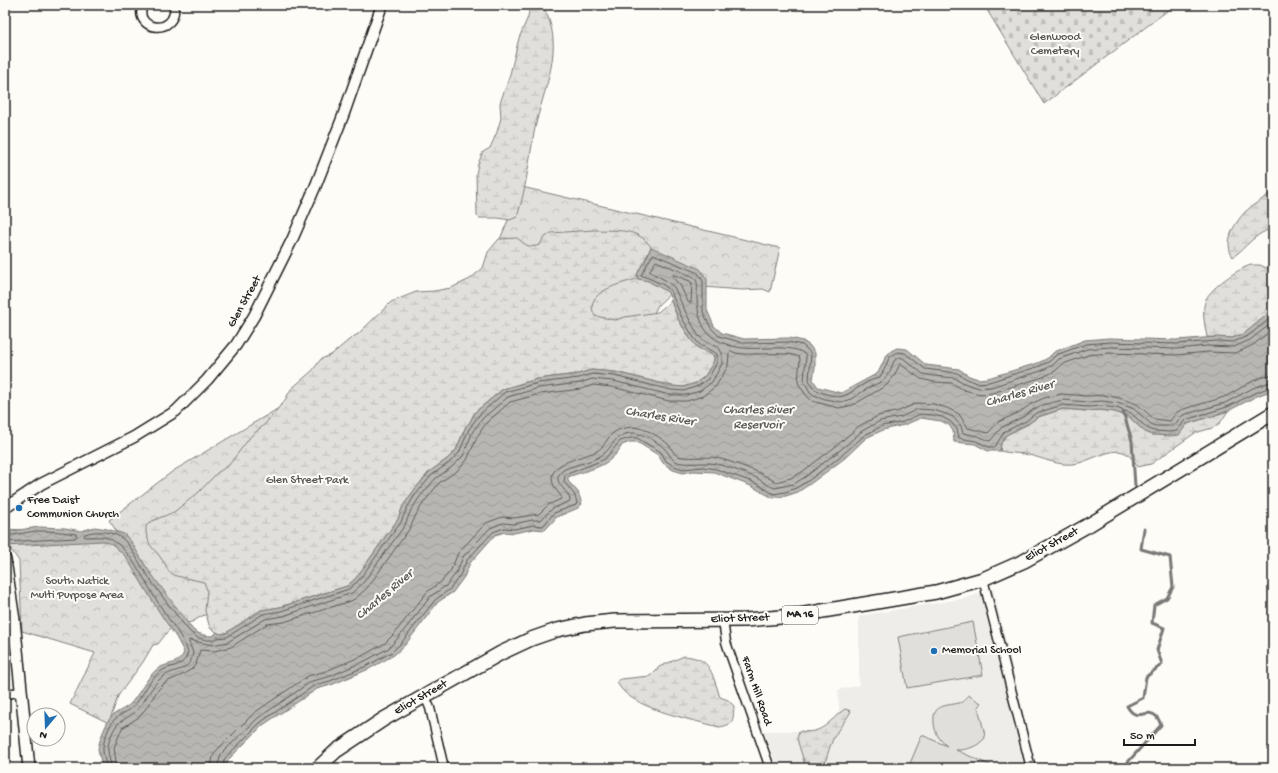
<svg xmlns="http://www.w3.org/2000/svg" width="1278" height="773" font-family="'Gochi Hand',sans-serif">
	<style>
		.built { fill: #eeede9 }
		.grass { fill: #e0dfdb; stroke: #7e7e7c }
		.forest { fill: url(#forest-crowns); stroke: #7e7e7c }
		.wetland { fill: url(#wetland-marsh); stroke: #7e7e7c }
		.cemetery { fill: url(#cemetery-stones); stroke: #7e7e7c }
		.water { fill: url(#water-waves); stroke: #797876 }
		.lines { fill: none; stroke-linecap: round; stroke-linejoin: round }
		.shore { stroke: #5a5a58; stroke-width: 1 }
		.stream { stroke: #797876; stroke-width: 3 }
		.minor-casing { stroke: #1c1c1c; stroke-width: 11 }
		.tertiary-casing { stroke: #1c1c1c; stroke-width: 13 }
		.secondary-casing { stroke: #1c1c1c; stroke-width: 14 }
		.primary-casing { stroke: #1c1c1c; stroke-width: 16 }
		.minor { stroke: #fdfcf7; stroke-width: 8 }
		.tertiary { stroke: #fdfcf7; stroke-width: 10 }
		.secondary { stroke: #fdfcf7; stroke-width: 11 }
		.primary { stroke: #fdfcf7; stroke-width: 13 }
		.poi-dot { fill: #1f6fb2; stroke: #fdfcf7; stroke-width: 1.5 }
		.labels { text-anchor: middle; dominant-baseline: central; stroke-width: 4; stroke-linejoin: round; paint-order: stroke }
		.shield { fill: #fdfcf7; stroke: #605f5e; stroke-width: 1 }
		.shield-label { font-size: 11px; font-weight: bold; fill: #1c1c1c }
		.park-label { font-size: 12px; fill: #575655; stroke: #fdfcf7 }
		.street-label { font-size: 12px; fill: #1c1c1c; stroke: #fdfcf7 }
		.poi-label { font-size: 12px; fill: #1c1c1c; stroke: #fdfcf7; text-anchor: start }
		.water-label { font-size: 13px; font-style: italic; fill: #5a5a58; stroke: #fdfcf7 }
	</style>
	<defs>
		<pattern id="forest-crowns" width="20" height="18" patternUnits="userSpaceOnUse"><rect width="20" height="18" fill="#e0dfdb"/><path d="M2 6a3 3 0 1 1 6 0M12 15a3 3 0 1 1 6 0" fill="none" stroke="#c0bfbb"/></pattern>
		<pattern id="wetland-marsh" width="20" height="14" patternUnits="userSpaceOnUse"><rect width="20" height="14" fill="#e0dfdb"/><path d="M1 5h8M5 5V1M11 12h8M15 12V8" fill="none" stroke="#c0bfbb"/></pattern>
		<pattern id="cemetery-stones" width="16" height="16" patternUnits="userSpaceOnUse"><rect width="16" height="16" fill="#e0dfdb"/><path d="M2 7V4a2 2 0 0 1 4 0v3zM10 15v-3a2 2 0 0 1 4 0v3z" fill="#c0bfbb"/></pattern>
		<pattern id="water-waves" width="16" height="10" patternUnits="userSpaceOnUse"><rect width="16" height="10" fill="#b7b6b2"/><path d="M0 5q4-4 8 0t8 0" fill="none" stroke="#9d9c98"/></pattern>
	</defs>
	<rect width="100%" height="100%" fill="#fdfcf7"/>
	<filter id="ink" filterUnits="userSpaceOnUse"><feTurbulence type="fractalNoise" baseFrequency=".025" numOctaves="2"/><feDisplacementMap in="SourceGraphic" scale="8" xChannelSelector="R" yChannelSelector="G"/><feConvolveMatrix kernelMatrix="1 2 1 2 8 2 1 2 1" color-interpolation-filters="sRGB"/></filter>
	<g filter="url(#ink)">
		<path class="built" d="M 993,588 L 1037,768 L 777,768 L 764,731 L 840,731 L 838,690 L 859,685 L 859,616 L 967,598 Z"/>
		<path class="grass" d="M 973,622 L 983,675 L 907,688 L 898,637 Z
			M 968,695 L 981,703 L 978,707 L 984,731 L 985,738 C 977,747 968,750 956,750 L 994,767 L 994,768 L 908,768 L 922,735 L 947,746 C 939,739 935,734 934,723 C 932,702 948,707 962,702 C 965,701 966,698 968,695 Z"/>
		<path class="forest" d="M 522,187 L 780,248 L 770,292 L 763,289 L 742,290 L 703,287 L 675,289 L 658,305 L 652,317 L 565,351 L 209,614 L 202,616 L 192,622 L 172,627 L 169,630 L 158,644 L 153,645 L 143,662 L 118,696 L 109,723 L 70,704 L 95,653 L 22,631 L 19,561 L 5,541 L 5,529 L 119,535 L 109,520 L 173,471 L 479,289 Z"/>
		<path class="wetland" d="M 530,5 L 542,5 C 568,47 542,90 534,133 C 529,161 526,189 517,217 L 510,220 L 498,218 L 479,218 L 477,216 L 476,174 L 478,164 L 483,152 L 490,148 L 497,132 L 501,118 L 500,103 L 509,78 L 519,38 L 528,17 Z
			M 1273,191 L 1273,225 C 1270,230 1265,231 1260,234 C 1250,240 1243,250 1233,257 C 1223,242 1234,224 1245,212 C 1253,204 1264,199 1273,191 Z
			M 594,230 C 615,231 638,227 651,247 C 647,257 641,265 637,275 L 638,279 C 622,283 581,292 595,316 L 615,320 L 625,317 L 658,312 L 671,301 L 678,319 L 691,340 L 714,356 L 714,361 L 705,376 L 696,383 L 683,387 L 672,386 L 615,372 L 591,370 L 578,374 L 537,379 L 503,389 L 475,412 L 470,422 L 466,426 L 456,450 L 447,459 L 429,472 L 412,493 L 403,506 L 398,519 L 356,578 L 347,586 L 280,607 L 261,610 L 226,633 L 220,634 L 210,628 L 205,611 L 207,590 L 204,582 L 176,576 L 169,572 L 165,564 L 158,554 L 150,545 L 146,533 L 146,526 L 152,521 L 174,512 L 198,493 L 217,473 L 229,465 L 251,436 L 265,424 L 285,400 L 291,389 L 312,371 L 321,359 L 331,355 L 350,339 L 358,334 L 391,302 L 416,292 L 434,291 L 451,288 L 470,279 L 483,268 L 488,252 L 499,239 L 517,238 C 526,244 527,249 540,245 L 543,239 L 551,233 Z
			M 1251,265 L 1260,265 L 1273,271 L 1273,310 L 1245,333 L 1232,338 L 1207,337 C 1205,326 1201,310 1206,299 C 1212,287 1239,268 1251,265 Z
			M 1063,409 L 1088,411 L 1101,410 L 1115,412 L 1129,417 L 1145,432 L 1153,435 L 1183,429 L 1187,424 L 1228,411 L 1220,423 L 1212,428 L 1195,433 L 1151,464 L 1138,467 C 1134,462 1130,454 1123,452 C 1112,448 1090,460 1079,463 C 1059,468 1043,457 1024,454 C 1016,453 1008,453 1000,451 L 1001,443 L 1006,435 L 1028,424 L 1038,417 Z
			M 684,656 C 705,658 710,665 716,685 C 718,689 718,693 720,697 L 728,700 L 734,706 C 733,719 735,725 719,727 C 694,720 625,708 617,681 L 621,679 L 650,676 L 659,667 Z
			M 845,709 L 851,711 C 847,719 841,725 837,732 C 830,743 827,756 824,768 L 806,768 L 797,739 L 799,732 L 801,731 C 823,735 829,720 845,709 Z"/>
		<path class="cemetery" d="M 984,5 L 1175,5 L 1044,104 Z"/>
		<path class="water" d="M 651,247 L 700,269 L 707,279 L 707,310 L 714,326 L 722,333 L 744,339 L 790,338 L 803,341 L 810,346 L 815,353 L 815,367 L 813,380 L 818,387 L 841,393 L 878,373 L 886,356 L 891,351 L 897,348 L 907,349 L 926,365 L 959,369 L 969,376 L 978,379 L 988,378 L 1038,363 L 1048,358 L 1054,352 L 1085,340 L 1109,338 L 1176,340 L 1217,337 L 1232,338 L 1245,333 L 1273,310 L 1273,390 L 1257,396 L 1228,411 L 1187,424 L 1179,435 L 1170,436 L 1153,435 L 1145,432 L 1129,417 L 1115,412 L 1101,410 L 1088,411 L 1063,409 L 1038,417 L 1028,424 L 1006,435 L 1001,443 L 1000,451 L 988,451 L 975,444 L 954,442 L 953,431 L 949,425 L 941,421 L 921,418 L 904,425 L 883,430 L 866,438 L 845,458 L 810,484 L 798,492 L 786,496 L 773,498 L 751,486 L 714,472 L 693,471 L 683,473 L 673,470 L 663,463 L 658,455 L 637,442 L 630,442 L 622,445 C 610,468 589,469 568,477 L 568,481 L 578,492 L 582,504 L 578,508 L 557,517 L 545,530 L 534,529 L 514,533 L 505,532 L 495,535 L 470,563 L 464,577 L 453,592 L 438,602 L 405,645 L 394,655 L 369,669 L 331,685 L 317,689 L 263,725 L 228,760 L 226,768 L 102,768 C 102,762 99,756 98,750 C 98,743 107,720 112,716 C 119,710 126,709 132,702 C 141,691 146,679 156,670 C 166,662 179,666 184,652 L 176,637 L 158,610 L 126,557 L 112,544 L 103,541 L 5,546 L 5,531 L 12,531 L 39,527 L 65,528 L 81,531 L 95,527 L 107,529 L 124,534 L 130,540 L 147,568 L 193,630 C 199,634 205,636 213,636 L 217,632 L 220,634 L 226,633 L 261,610 L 280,607 L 347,586 L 356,578 L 398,519 L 403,506 L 412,493 L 429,472 L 447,459 L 456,450 L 466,426 L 470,422 L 475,412 L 503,389 L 537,379 L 578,374 L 591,370 L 615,372 L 672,386 L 683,387 L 696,383 L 705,376 L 714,361 L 714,356 L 698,348 L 691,340 L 678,319 L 668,292 L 648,281 L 638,279 L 637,275 L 640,268 L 645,262 Z"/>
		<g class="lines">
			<path class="shore" d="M 674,275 L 690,281 L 692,283 L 691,303 L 688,302 L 680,285 L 673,278 Z
				M 5,535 C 17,536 28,531 40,531 C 52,531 64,532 76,534 L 77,536 L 75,538 L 5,542
				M 106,768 C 106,762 103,756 103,750 C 102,743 110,723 115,719 C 124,711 129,713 137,702 C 145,692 149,680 160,672 C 170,664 184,669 188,652 C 182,635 170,622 161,607 C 148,588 134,555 115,542 C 107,535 96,537 86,537 L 84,536 L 85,534 C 96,530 113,531 123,539 C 132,547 137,560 144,570 C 158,592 174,612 190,632 L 198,638 L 207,640 L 213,640 L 217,638 L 227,637 L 263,614 L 281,611 L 349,589 L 359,580 L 401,522 L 407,508 L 415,495 L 432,475 L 450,462 L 459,453 L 469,429 L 479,415 L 505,392 L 538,383 L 579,378 L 592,374 L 614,376 L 671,390 L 684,391 L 698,386 L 708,379 L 717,362 L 717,354 L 700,345 L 694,338 L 682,318 L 670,290 L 662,284 L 641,275 L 653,254 L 698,273 L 703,281 L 703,312 L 711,328 L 719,336 L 743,343 L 789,342 L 802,345 L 807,349 L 811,354 L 809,380 L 814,389 L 826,394 L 840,397 L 848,394 L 867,382 L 880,377 L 885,368 L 889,358 L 893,354 L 898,352 L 905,353 L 925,369 L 957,373 L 967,379 L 977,383 L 989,382 L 1040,366 L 1050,361 L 1056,355 L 1086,344 L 1110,342 L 1176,344 L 1217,341 L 1233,342 L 1248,336 L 1273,316
				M 111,768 C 111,762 108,756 108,750 C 107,743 114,726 120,722 C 130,715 133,716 141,705 C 149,695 153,683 164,676 C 176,668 190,672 193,653 L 189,642 L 189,640 L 212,645 L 228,642 L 265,619 L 283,616 L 352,593 L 363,583 L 405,525 L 411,510 L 419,498 L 435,479 L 453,466 L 463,456 L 473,431 L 483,418 L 508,397 L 539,388 L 580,383 L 592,379 L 613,381 L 670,395 L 686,395 L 700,391 L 712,382 L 722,364 L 722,353 L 719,348 L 703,340 L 698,335 L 687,315 L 674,287 L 665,280 L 650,272 L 650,270 L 656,261 L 694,277 C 699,283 697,287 697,295 C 697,307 699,323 708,333 C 716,342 732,347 744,348 C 759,350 798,343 806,356 L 804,381 L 810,392 L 814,395 L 825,399 L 841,402 L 851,399 L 870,387 L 883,381 L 890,371 L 894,361 L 899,357 L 903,358 L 923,374 L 934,376 L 955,378 L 966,384 L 979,388 L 991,387 L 1041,371 L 1053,365 L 1059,359 L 1087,349 L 1110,347 L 1176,349 L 1207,346 L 1234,347 L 1250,340 L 1273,322
				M 117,768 L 114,748 L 122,728 L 139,717 L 147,707 L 157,691 L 166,682 L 182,675 L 192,669 L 196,664 L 200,650 L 214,651 L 231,647 L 267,624 L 284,622 L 351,601 L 356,598 L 368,587 L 410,528 L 417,513 L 424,502 L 439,483 L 457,471 L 467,460 L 478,435 L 487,422 L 510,402 L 540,394 L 581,389 L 593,385 L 612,387 L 669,401 L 687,401 L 703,396 L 716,386 L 728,366 L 729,353 L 731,351 C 735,353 739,354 743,354 C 755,355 794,351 800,358 L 798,383 L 806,395 L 812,401 L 839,408 L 853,405 L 887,385 L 895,374 L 900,364 L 921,379 L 934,382 L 952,383 L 964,390 L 980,394 L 992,393 L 1043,377 L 1055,371 L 1063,364 L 1088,355 L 1110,353 L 1176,355 L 1208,352 L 1236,353 L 1253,345 L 1273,329
				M 211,768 L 213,756 L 216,751 L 254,713 L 308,676 L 326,671 L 362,656 L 385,643 L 394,634 L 427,592 L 442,581 L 451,570 L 458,553 L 486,523 L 502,517 L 514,518 L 539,514 L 548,505 L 561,499 L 561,496 C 533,464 578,460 597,451 C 604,447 606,440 611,435 C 617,428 631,426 639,428 C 649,430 661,438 668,444 C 672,448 673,454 678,456 C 685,459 707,456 717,458 C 730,461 745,467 758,472 C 764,475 770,479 776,482 L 791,478 L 802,472 L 835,447 L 859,426 L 878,416 L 899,411 L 917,403 L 933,404 L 947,408 L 959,414 L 968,428 L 988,433 L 998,422 L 1020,412 L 1031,404 L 1044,398 L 1062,394 L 1088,396 L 1103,395 L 1119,398 L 1137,404 L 1154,419 L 1170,421 L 1176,413 L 1181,410 C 1195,405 1210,402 1224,397 C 1240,390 1255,376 1273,375
				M 217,768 L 221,754 L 258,718 L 312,681 L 328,677 L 365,661 L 389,648 L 398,638 L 431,596 L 447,585 L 456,573 L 463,557 L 490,528 L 503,523 L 514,524 L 532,520 L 541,520 L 552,509 L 570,501 C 571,491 546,480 565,469 C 577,464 592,462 602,455 C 614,447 613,435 630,433 C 641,432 657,441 665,449 C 669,453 670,458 675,461 C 685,466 704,461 717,464 C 729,467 745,473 757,478 C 763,482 769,486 775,488 L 794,484 L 805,477 L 839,451 L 862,431 L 880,421 L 901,417 L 918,409 L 933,410 L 943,413 L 953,417 L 961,426 L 963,433 L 978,436 L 990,441 L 1002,427 L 1023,417 L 1034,409 L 1046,404 L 1063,400 L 1088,402 L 1102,401 L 1118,403 L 1134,409 L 1151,424 L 1155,426 L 1174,426 L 1180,418 L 1183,415 L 1225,403 L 1253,388 L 1273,381
				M 222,768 L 225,758 L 261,722 L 315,685 L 330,681 L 367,666 L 392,652 L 402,642 L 435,600 L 450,589 L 460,575 L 467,560 L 493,532 L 504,528 L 514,529 L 534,525 L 543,526 L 554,513 L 576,505 L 577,502 L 574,494 L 564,482 L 565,475 L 605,459 L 620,441 L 630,438 L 637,438 L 661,452 L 666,461 L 674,466 L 683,469 L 703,467 L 716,469 L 753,482 L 774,494 L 785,492 L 796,488 L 808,481 L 842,455 L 865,435 L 882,426 L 903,422 L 920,414 L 932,415 L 942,417 L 951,422 L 957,429 L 959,438 L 976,441 L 989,447 L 995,447 L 1004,432 L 1026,421 L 1036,413 L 1063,405 L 1088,407 L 1101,406 L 1116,408 L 1131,413 L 1147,428 L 1154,431 L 1170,432 L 1177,431 L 1185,420 L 1227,407 L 1255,393 L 1273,386"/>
			<path class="stream" d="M 1123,411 L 1132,441 L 1135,486
				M 1127,768 L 1128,762 L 1161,725 C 1160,722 1158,718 1156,716 C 1146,707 1137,724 1127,706 L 1143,698 L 1146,677 L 1162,664 L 1157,650 L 1164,628 L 1152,623 L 1154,605 L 1167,598 L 1173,587 L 1170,557 L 1141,549 L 1144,529"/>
			<defs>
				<path id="minor" d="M 143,5 C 132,31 178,37 174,5
					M 983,579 L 1031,768
					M 723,620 L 726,642 L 729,651 L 770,768
					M 5,694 L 21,692
					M 425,696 L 430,708 L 444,768"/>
				<path id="tertiary" d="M 5,508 L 41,484 L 134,437 L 176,411 L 207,380 L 236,345 L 254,316 L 292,240 L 316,185 L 343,116 L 382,5"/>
				<path id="secondary" d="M 5,560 L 14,620 L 29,768"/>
				<path id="primary" d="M 318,768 L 336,751 L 384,719 L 501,653 L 531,639 L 557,630 L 585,624 L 615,621 L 746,620 L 793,616 L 936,592 L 983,579 L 1024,561 L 1092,523 L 1273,413"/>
			</defs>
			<use href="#minor" class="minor-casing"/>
			<use href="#tertiary" class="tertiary-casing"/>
			<use href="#secondary" class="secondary-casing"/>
			<use href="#primary" class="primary-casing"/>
			<use href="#minor" class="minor"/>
			<use href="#tertiary" class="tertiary"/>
			<use href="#secondary" class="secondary"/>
			<use href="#primary" class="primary"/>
		</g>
	</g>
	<g class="poi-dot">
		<circle cx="19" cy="508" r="4"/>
		<circle cx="934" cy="651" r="4"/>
	</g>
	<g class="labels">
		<rect class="shield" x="782" y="606" width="36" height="18" rx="3"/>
		<g class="shield-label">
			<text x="800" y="615">MA 16</text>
		</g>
		<g class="park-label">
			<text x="1055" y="38">Glenwood<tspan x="1055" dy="14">Cemetery</tspan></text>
			<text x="307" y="481">Glen Street Park</text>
			<text x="77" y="582">South Natick<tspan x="77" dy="14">Multi Purpose Area</tspan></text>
		</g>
		<g class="street-label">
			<text transform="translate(245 302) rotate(-61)">Glen Street</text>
			<text transform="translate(1052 545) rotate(-29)">Eliot Street</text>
			<text transform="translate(740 619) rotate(-2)">Eliot Street</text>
			<text transform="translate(756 691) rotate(71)">Farm Hill Road</text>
			<text transform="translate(421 698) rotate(-30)">Eliot Street</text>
		</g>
		<g class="poi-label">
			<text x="27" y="501">Free Daist<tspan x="27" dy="14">Communion Church</tspan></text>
			<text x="942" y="651">Memorial School</text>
		</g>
		<g class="water-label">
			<text transform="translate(1020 394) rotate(-16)">Charles River</text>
			<text x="758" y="410">Charles River<tspan x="758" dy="15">Reservoir</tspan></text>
			<text transform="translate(660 417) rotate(9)">Charles River</text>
			<text transform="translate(385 595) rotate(-40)">Charles River</text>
		</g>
	</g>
	<rect width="1278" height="773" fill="none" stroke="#fdfcf7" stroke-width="20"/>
	<rect x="10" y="10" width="1258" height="753" fill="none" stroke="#1c1c1c" stroke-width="1.5" filter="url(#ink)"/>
	<g transform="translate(46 727) rotate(199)"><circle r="19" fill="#fdfcf7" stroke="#a3a29f"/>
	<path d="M0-3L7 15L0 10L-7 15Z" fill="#1f6fb2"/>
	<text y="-6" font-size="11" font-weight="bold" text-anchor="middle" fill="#1c1c1c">N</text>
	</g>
	<path d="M1124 739v6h71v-6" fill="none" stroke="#1c1c1c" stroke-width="2"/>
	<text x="1130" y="739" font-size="12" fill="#1c1c1c" stroke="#fdfcf7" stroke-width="3" paint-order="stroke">50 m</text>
</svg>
